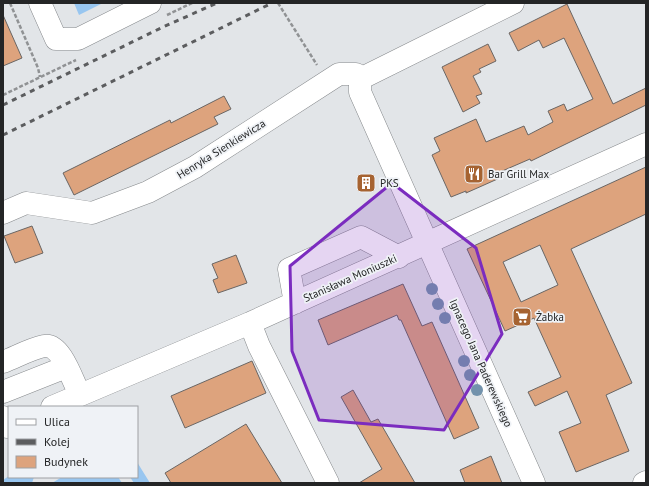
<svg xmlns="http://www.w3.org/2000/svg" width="649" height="486" font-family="'PT Sans',sans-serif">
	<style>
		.green { fill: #98c6f0 }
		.building { fill: #dda37d; stroke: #6a6664; fill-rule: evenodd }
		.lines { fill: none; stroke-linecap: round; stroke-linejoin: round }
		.minor-casing { stroke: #86898c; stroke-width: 23 }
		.path { stroke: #909294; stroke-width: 2.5; stroke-dasharray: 4 2; stroke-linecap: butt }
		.minor { stroke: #fff; stroke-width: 22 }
		.rail { stroke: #5c5d5f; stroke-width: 3; stroke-dasharray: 5 5; stroke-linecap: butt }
		.tree { fill: #7292ac }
		.marked { fill: #7b2cbf; fill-opacity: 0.2; stroke: #7b2cbf; stroke-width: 3; stroke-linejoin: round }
		.labels { text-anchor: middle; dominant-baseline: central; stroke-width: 3.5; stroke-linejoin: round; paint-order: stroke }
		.street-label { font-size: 11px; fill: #242526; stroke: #eff2f6 }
		.poi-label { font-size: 11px; fill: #242526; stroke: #eff2f6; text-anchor: start }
	</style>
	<rect width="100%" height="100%" fill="#e2e5e8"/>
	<path class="green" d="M 74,3 L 103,3 L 79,15 Z
		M 137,462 L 150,483 L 134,483 L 130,477 L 137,477 Z
		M 9,476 L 9,477 L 34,477 L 32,483 L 3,483 L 3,480 Z
		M 62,477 L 118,477 L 122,483 L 52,483 Z"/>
	<path class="building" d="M 567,4 L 613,104 L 646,88 L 646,105 L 531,161 L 530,159 L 500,172 L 502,177 L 466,193 L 466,191 L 451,197 L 432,155 L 440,151 L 434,138 L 476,119 L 486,142 L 524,126 L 528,135 L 553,122 L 548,111 L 564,104 L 567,111 L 593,99 L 564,38 L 543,48 L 539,40 L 518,51 L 509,33 Z
		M 3,15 L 22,58 L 3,66 Z
		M 488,44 L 496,61 L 479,69 L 481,72 L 473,76 L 482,94 L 476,96 L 480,103 L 463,112 L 442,67 Z
		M 224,96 L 231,109 L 214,117 L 218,124 L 74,195 L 63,173 L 170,120 L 171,123 Z
		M 646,167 L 646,214 L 571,249 L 632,383 L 606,395 L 629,451 L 576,472 L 559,432 L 581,423 L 567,391 L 535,406 L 528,392 L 561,377 L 534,318 L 505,331 L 467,249 ZM 540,245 L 558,285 L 521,302 L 503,262 Z
		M 32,226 L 43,253 L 15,263 L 4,236 Z
		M 236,255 L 247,283 L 218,293 L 213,280 L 218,278 L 212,264 Z
		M 403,284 L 422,326 L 432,322 L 479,428 L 454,439 L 401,320 L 399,320 L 397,315 L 328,345 L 318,320 Z
		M 252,361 L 266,393 L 185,428 L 171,396 Z
		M 353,390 L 371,422 L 378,419 L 415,483 L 359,483 L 382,469 L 341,397 Z
		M 246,424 L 282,483 L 171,483 L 165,473 Z
		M 491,456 L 502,483 L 465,483 L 460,470 Z"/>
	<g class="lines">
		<defs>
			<path id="minor" d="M 40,3 L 56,39 L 78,39 L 150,3
				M 513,3 L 362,78 L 360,85 L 360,92 L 534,483
				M 3,213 L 26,203 L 92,213 L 148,192 L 195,167 L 339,74 L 356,74 L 362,78
				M 295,303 L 289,269 L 361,237 L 399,257
				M 250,323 L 259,346 L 328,483
				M 3,362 C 16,357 30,349 44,346 C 61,342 73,382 80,395
				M 3,392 L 66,367
				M 52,407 L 250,323 L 646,144
				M 3,417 L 7,427
				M 644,483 L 646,482"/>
		</defs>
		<use href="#minor" class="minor-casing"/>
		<path class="path" d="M 10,3 L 38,68 L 40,77
			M 278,3 L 317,65
			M 167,15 L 192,3
			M 3,95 L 76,60"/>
		<use href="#minor" class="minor"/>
		<path class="rail" d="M 3,105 L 163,27 L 217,3
			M 3,135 L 272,3"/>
	</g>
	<g class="tree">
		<circle cx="432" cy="289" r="6"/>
		<circle cx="438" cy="304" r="6"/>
		<circle cx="445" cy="318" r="6"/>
		<circle cx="464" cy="361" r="6"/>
		<circle cx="470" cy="375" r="6"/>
		<circle cx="477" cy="390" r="6"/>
	</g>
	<path class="marked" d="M 392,183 L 476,248 L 502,334 L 444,430 L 319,420 L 292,351 L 290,266 Z"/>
	<defs>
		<symbol id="restaurant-square" viewBox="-11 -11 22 22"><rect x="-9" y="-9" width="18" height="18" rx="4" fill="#a66331" stroke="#eff2f6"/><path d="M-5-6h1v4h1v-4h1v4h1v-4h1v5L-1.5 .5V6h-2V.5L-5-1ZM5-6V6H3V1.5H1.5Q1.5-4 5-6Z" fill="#fff"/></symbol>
		<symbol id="building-square" viewBox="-11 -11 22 22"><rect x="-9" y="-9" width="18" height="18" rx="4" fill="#a66331" stroke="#eff2f6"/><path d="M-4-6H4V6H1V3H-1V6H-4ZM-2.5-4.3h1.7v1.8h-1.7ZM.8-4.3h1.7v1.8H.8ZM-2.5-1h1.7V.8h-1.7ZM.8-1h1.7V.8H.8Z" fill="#fff"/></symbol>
		<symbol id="supermarket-square" viewBox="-11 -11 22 22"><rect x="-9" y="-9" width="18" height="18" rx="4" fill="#a66331" stroke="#eff2f6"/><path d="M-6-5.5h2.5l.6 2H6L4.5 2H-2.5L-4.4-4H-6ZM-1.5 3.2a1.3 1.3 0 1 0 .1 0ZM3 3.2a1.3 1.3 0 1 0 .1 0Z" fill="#fff"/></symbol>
	</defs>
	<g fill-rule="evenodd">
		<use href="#restaurant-square" x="463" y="163" width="22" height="22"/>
		<use href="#building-square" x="355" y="172" width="22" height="22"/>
		<use href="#supermarket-square" x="511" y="306" width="22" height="22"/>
	</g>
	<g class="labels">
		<g class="street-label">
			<text transform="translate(221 149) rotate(-32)">Henryka Sienkiewicza</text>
			<text transform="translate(350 278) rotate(-24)">Stanisława Moniuszki</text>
			<text transform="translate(481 363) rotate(66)">Ignacego Jana Paderewskiego</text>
		</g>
		<g class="poi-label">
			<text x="488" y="174">Bar Grill Max</text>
			<text x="380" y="183">PKS</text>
			<text x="536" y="317">Żabka</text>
		</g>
	</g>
	<rect width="649" height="486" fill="none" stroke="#242526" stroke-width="8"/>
	<rect x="8" y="406" width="130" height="72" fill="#eff2f6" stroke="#9ea0a3"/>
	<rect x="16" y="419" width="20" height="6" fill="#ffffff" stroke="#9ea0a3"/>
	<text x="44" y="426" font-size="12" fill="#242526">Ulica</text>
	<rect x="16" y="439" width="20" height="6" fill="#5c5d5f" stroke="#9ea0a3"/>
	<text x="44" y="446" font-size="12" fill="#242526">Kolej</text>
	<rect x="16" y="456" width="20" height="12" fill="#dda37d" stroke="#9ea0a3"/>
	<text x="44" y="466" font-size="12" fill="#242526">Budynek</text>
</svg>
